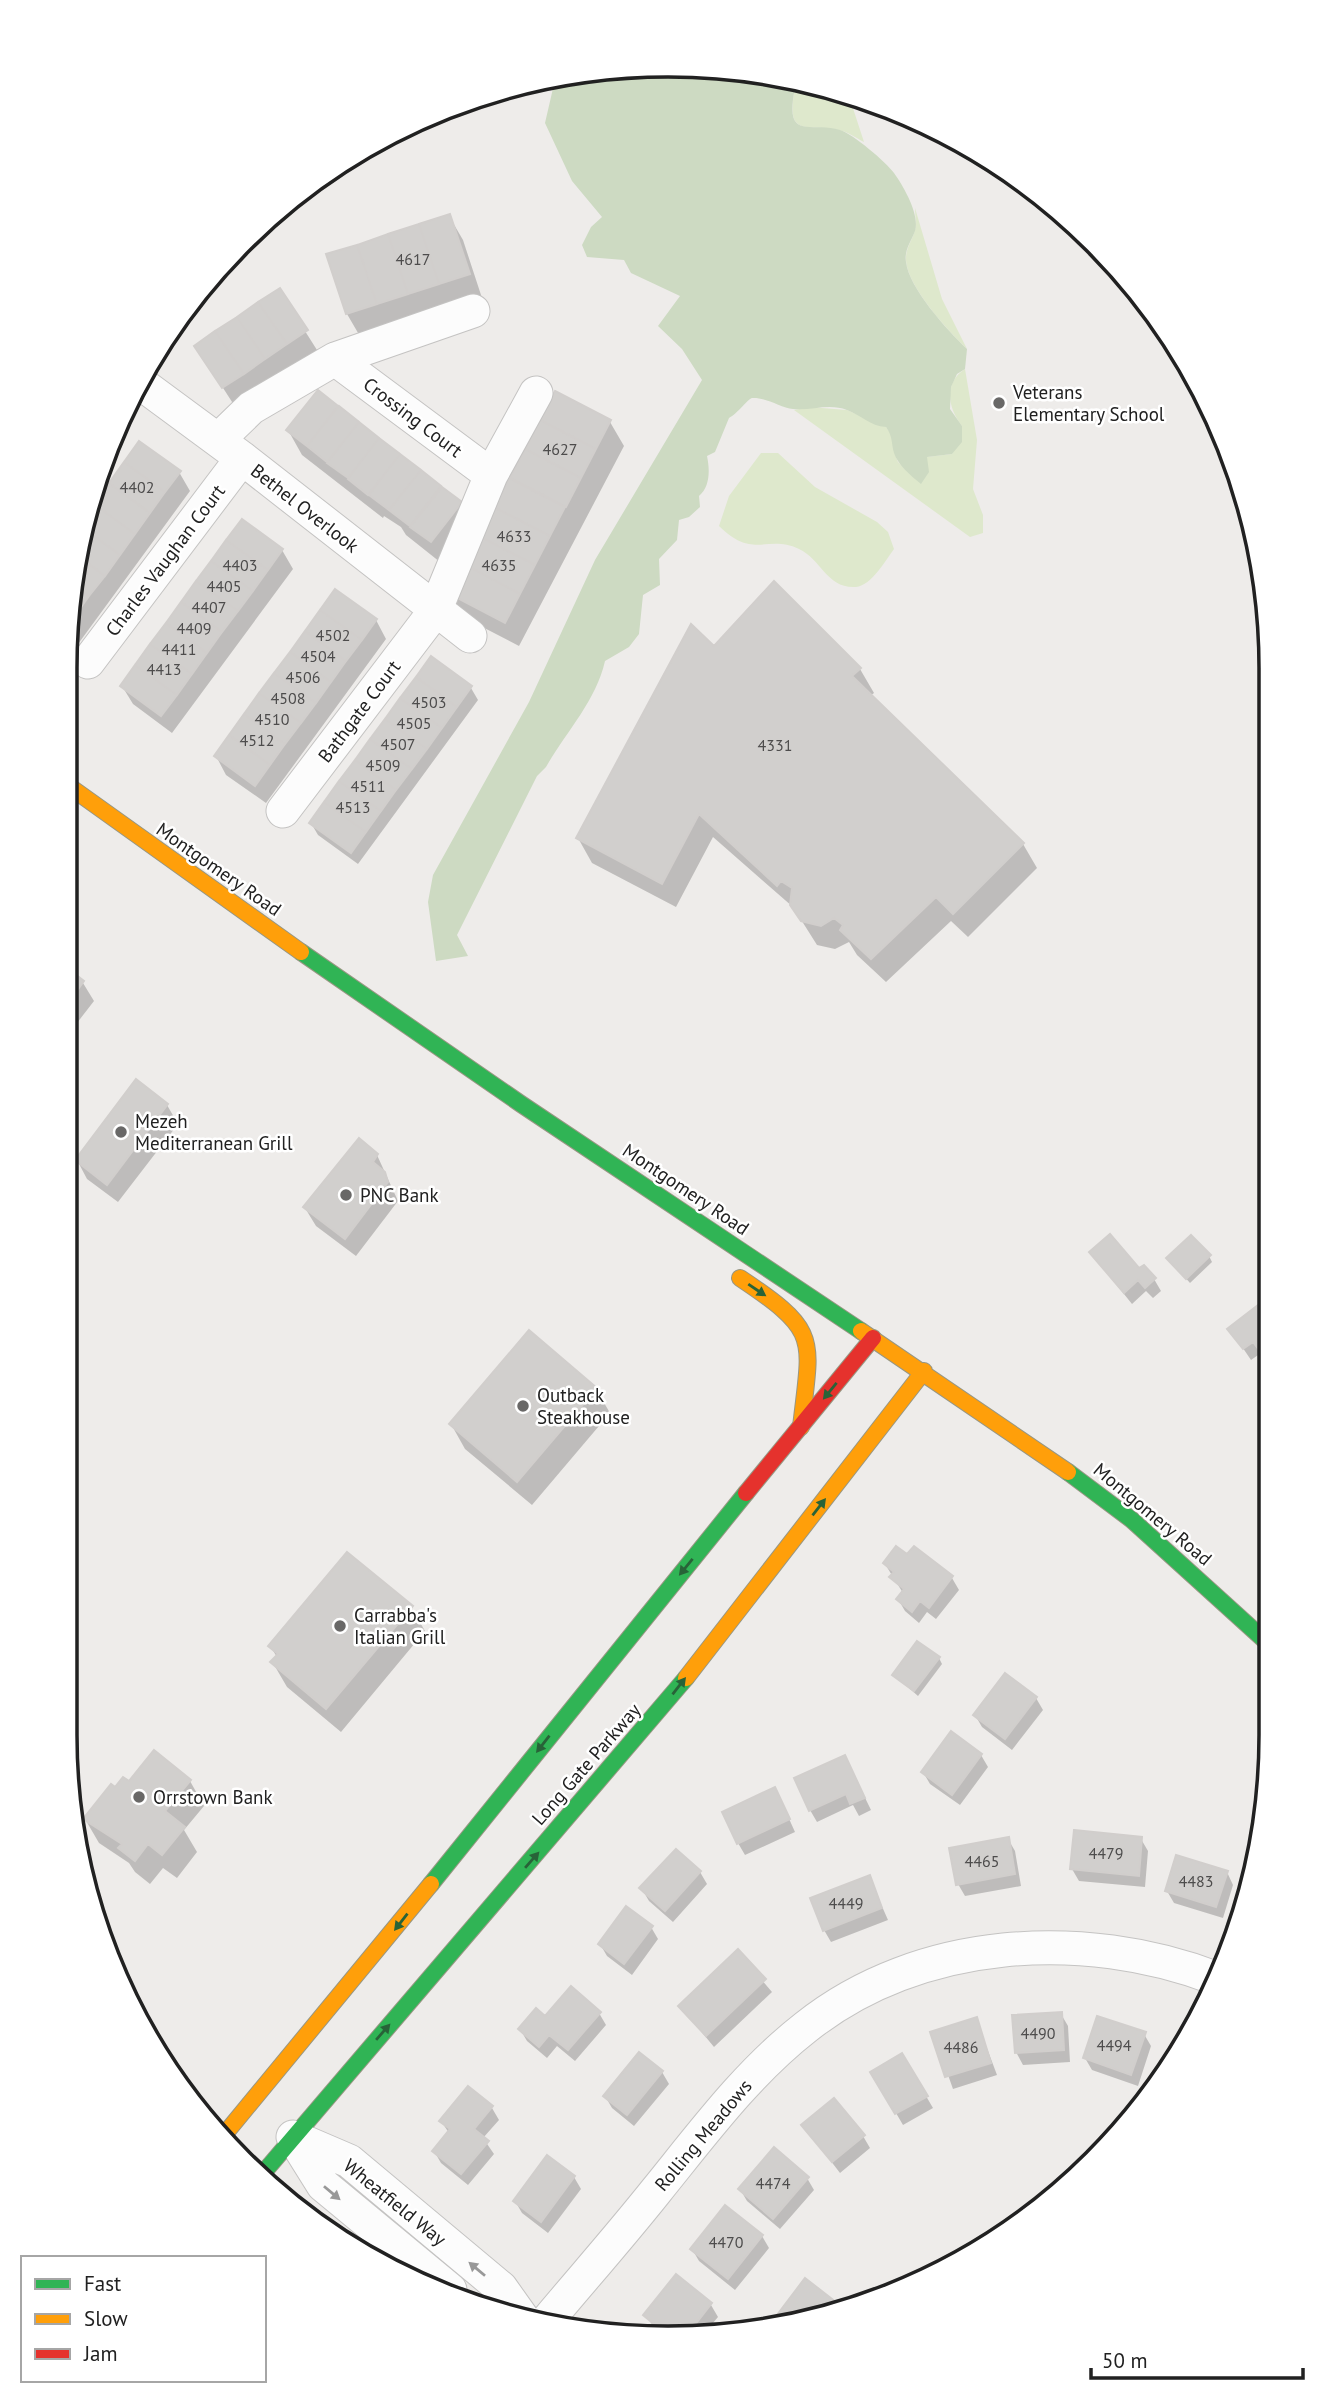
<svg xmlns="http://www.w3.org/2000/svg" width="1336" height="2403" font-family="'PT Sans',sans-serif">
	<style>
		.grass { fill: #dee8cc }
		.forest { fill: #cddac2 }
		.shadow { fill: #0003 }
		.building { fill: #d1cfcd; stroke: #d1cecc; stroke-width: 2 }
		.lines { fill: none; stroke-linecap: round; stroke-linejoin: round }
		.street-casing { stroke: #c4c3c2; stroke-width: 35 }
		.fast-casing { stroke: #989783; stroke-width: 18 }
		.slow-casing { stroke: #989783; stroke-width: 18 }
		.jam-casing { stroke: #989783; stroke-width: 18 }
		.street { stroke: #fcfcfc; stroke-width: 33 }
		.fast { stroke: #30b455; stroke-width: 16 }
		.slow { stroke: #ff9f0a; stroke-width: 16 }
		.jam { stroke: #e5322d; stroke-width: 16 }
		.oneway { fill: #286338 }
		.oneway2 { fill: #999 }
		.poi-dot { fill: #696867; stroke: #fff; stroke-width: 2.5 }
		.labels { text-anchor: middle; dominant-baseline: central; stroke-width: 5; stroke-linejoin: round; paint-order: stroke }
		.number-label { font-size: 16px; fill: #4d4c4c }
		.poi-label { font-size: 19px; fill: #212121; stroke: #fff; text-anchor: start }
		.street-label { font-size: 19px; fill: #212121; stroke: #fff }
		.rim { fill: none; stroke: #212121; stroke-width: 3.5 }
	</style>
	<rect width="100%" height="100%" fill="#eeecea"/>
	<path class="grass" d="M 789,80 L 848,93 L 864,142 C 856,138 847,131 838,130 C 806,123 785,139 795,88 Z
		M 915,208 L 942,299 L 967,349 C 948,331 908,287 906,261 C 905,249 912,241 915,230 C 917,224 915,215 915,208 Z
		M 965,369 L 977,440 L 973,489 L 983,515 L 983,533 L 970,537 L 794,410 L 809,407 L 847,410 L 886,427 L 894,438 L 894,451 L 898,462 L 921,483 L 927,457 L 952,454 L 962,426 C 948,408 943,383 965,369 Z
		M 761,453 L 778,453 L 815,487 L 877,522 L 888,532 L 894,549 C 885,561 872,585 856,587 C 827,589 821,559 799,549 C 767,534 753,560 719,526 L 729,496 Z"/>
	<path class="forest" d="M 628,66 L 746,70 L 789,80 L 795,88 C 784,142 809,121 840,130 C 853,134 886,162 894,173 C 904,187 920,215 915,231 C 911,242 904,250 906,262 C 909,288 947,330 967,349 L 965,369 L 957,374 L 951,387 L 950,409 L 962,426 L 962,442 L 952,454 L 927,457 L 929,472 L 921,484 C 911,476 898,465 894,453 C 891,442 893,437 886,427 C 870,426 861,415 847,410 C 829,403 811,411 793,409 C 781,408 766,397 752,398 C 749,398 737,414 729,418 L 715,452 L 707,456 C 710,470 710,487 699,496 L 700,507 L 689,517 L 679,520 L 677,540 L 659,559 L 660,585 L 643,595 L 639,634 L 629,647 L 605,661 C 596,701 566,732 546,767 L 537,776 L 457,935 L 468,956 L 436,961 L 428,902 L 433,875 L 529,702 L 595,560 L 702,380 L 682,349 L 658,326 L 680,296 L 631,273 L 624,260 L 587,257 L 582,245 L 591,227 L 602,217 L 572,181 L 545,123 L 554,84 L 553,79 Z"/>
	<path class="shadow" d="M 449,216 L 463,240 L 482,298 L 361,338 L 347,314 L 328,256 Z
		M 279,290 L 317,350 L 234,405 L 196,346 Z
		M 318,392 L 461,504 L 475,528 L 445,566 L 406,535 L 401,527 L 384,516 L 383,518 L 302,455 L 288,430 Z
		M 556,394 L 610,422 L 624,446 L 519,646 L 465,618 L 450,593 Z
		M 140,443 L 179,472 L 190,491 L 70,655 L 66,652 L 66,629 L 84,520 Z
		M 282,550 L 293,569 L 172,733 L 133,704 L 122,686 Z
		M 774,584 L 860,669 L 874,693 L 870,696 L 1023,844 L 1037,868 L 968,937 L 951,921 L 886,982 L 857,955 L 849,942 L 835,949 L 817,945 L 793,907 L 713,837 L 676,907 L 592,863 L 578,838 L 714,649 Z
		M 376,620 L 386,639 L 266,803 L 226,775 L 216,756 Z
		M 471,688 L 478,700 L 358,864 L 318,835 L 311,823 Z
		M 66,969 L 83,983 L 94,1001 L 70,1032 L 66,1028 Z
		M 136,1082 L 167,1105 L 178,1124 L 118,1202 L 87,1179 L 77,1160 Z
		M 377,1155 L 398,1201 L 356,1256 L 316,1226 L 305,1208 Z
		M 1091,1253 L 1139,1271 L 1154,1279 L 1161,1291 L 1153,1298 L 1146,1291 L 1132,1304 Z
		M 1209,1256 L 1212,1262 L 1190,1283 L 1168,1258 Z
		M 1262,1305 L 1268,1313 L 1269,1363 L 1261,1353 L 1251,1360 L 1230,1329 Z
		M 596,1389 L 610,1413 L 532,1505 L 465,1449 L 451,1424 Z
		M 914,1548 L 952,1578 L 959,1590 L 936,1619 L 927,1612 L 919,1623 L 905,1611 L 898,1599 L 903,1593 L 885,1564 L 907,1557 Z
		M 411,1607 L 425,1631 L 341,1732 L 287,1687 L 273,1663 L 277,1657 L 270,1646 Z
		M 939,1658 L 942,1664 L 918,1696 L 894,1675 Z
		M 1036,1698 L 1043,1710 L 1012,1750 L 982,1727 L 975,1715 Z
		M 981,1755 L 988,1767 L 960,1805 L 930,1784 L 923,1772 Z
		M 851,1769 L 871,1810 L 859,1816 L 853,1805 L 817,1822 L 810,1810 Z
		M 190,1781 L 204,1806 L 184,1830 L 197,1852 L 177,1878 L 163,1868 L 150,1884 L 135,1872 L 129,1863 L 99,1843 L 85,1819 L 115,1789 L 129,1784 Z
		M 781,1801 L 795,1832 L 745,1855 L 738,1843 Z
		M 1008,1839 L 1015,1851 L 1021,1886 L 965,1896 L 958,1884 Z
		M 1141,1839 L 1148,1851 L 1145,1887 L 1079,1881 L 1072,1869 Z
		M 676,1851 L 700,1872 L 707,1884 L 673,1922 L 649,1901 L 642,1889 Z
		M 1227,1872 L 1233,1885 L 1223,1918 L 1174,1903 L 1167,1891 Z
		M 869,1877 L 888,1920 L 831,1942 L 824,1930 Z
		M 651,1927 L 658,1939 L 632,1975 L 607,1956 L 600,1944 Z
		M 738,1952 L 772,1992 L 714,2047 L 680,2006 Z
		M 599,2013 L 606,2025 L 575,2061 L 557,2046 L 547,2058 L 527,2041 L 520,2029 L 545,2018 Z
		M 1061,2014 L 1068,2026 L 1070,2062 L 1023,2065 L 1016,2052 Z
		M 976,2019 L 997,2075 L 953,2089 L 933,2033 Z
		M 1144,2034 L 1151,2046 L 1138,2086 L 1092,2070 L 1085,2058 Z
		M 902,2055 L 933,2108 L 903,2125 L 872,2072 Z
		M 662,2072 L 669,2084 L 634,2126 L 612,2108 L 605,2096 Z
		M 492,2108 L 499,2120 L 483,2138 L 494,2154 L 468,2185 L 441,2163 L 434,2151 L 449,2133 L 441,2121 Z
		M 804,2126 L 863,2136 L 870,2148 L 840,2173 Z
		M 574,2177 L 581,2189 L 548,2233 L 522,2213 L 515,2201 Z
		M 807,2178 L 814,2190 L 780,2229 L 747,2201 L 740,2189 Z
		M 762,2236 L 769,2248 L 735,2290 L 699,2261 L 692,2249 Z
		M 676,2277 L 711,2305 L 718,2317 L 702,2336 L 658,2332 L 645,2315 Z"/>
	<path class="building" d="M 450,214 L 470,274 L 439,284 L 419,224 Z
		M 419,224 L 439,284 L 408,294 L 388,234 Z
		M 388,234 L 408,294 L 377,304 L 357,245 Z
		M 357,245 L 377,304 L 346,314 L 326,254 Z
		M 280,288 L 308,330 L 287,344 L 258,302 Z
		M 258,302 L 287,344 L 265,359 L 237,317 Z
		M 237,317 L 265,359 L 244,374 L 215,331 Z
		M 215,331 L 244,374 L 222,388 L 194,346 Z
		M 318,390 L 338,406 L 307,446 L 286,430 Z
		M 555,391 L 611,420 L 596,449 L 540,420 Z
		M 339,406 L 359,422 L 327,462 L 307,446 Z
		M 540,420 L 596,449 L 581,478 L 525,449 Z
		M 359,422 L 379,438 L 348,478 L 327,463 Z
		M 379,438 L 400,454 L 368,495 L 348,479 Z
		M 139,441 L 181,471 L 165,492 L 124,462 Z
		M 525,449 L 581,478 L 566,507 L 510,478 Z
		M 400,454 L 421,470 L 389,510 L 369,495 Z
		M 124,462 L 165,492 L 150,513 L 109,483 Z
		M 421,470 L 441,486 L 410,526 L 389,510 Z
		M 509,478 L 565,507 L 550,536 L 494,507 Z
		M 109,483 L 150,513 L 135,534 L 94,504 Z
		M 442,487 L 462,502 L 431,542 L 410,527 Z
		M 94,504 L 135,534 L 120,555 L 83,528 L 85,516 Z
		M 494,507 L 550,536 L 535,565 L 479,536 Z
		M 242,519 L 283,549 L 268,570 L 226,540 Z
		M 83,528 L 120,555 L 105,576 L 78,556 Z
		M 479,536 L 535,565 L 520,594 L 464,564 Z
		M 226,540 L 268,570 L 253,591 L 211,561 Z
		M 78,556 L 105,576 L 89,596 L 73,585 Z
		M 211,561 L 253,591 L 238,611 L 196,581 Z
		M 464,564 L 520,594 L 505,623 L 448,593 Z
		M 196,581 L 238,611 L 222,632 L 181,602 Z
		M 774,581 L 861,668 L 852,676 L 1024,843 L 953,914 L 936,897 L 871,959 L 840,930 L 843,925 L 834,918 L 821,926 L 801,921 L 790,905 L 792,888 L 781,881 L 777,886 L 699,814 L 662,884 L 576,838 L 691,624 L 714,646 Z
		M 73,585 L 89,596 L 74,617 L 69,613 Z
		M 335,589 L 377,619 L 362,640 L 320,610 Z
		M 181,602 L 222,632 L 207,653 L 166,623 Z
		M 320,610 L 362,640 L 346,661 L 305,631 Z
		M 166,623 L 207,653 L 192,674 L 150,644 Z
		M 305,631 L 346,661 L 331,682 L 290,652 Z
		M 150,644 L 192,674 L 177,695 L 135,665 Z
		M 290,652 L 331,682 L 316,703 L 274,673 Z
		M 431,656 L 472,686 L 457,707 L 416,677 Z
		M 135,665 L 177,695 L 161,716 L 120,686 Z
		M 274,673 L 316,703 L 301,723 L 259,693 Z
		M 416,677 L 457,707 L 442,728 L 400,698 Z
		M 259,693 L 301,723 L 285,744 L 244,714 Z
		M 400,698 L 442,728 L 427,749 L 385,719 Z
		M 244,714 L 285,744 L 270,765 L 229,735 Z
		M 385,719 L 427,749 L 412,769 L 370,739 Z
		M 229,735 L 270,765 L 255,786 L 214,756 Z
		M 370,739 L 412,769 L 396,790 L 355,760 Z
		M 355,760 L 396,790 L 381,811 L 339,781 Z
		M 339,781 L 381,811 L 366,832 L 324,802 Z
		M 324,802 L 366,832 L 351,853 L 309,823 Z
		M 66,967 L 84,981 L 66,1006 Z
		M 136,1079 L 168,1104 L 107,1185 L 75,1160 Z
		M 359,1138 L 378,1154 L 373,1162 L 385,1172 L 388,1182 L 345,1239 L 303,1207 Z
		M 1110,1234 L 1139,1268 L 1144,1265 L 1156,1278 L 1145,1288 L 1138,1280 L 1124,1293 L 1089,1252 Z
		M 1191,1235 L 1211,1255 L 1186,1279 L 1166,1258 Z
		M 1262,1302 L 1268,1311 L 1269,1355 L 1265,1358 L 1253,1342 L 1243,1349 L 1227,1329 Z
		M 529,1330 L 597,1388 L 517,1482 L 449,1424 Z
		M 896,1546 L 907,1554 L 914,1546 L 953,1576 L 929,1608 L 920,1601 L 912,1612 L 896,1599 L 904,1589 L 889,1577 L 894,1572 L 883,1563 Z
		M 347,1552 L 413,1606 L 326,1709 L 270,1662 L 278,1654 L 268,1646 Z
		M 917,1641 L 940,1657 L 914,1691 L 892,1675 Z
		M 1005,1673 L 1037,1697 L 1005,1739 L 973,1715 Z
		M 951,1731 L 982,1754 L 952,1795 L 921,1772 Z
		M 154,1750 L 191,1780 L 165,1811 L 185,1827 L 162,1855 L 148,1844 L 135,1861 L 118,1848 L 122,1844 L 83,1819 L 111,1784 L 115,1787 L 123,1777 L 129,1781 Z
		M 845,1755 L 865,1798 L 850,1804 L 846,1794 L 809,1811 L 794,1778 Z
		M 775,1787 L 790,1819 L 737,1844 L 722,1812 Z
		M 1074,1830 L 1142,1837 L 1139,1876 L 1070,1869 Z
		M 1009,1837 L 1015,1874 L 956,1885 L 949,1848 Z
		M 676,1849 L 701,1871 L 665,1911 L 639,1888 Z
		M 1176,1855 L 1228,1871 L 1216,1907 L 1165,1891 Z
		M 1254,1869 L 1251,1892 L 1244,1908 L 1237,1905 Z
		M 870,1875 L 882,1908 L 823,1931 L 810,1898 Z
		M 626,1906 L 653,1926 L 624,1964 L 598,1944 Z
		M 738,1949 L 766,1979 L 706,2036 L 678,2006 Z
		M 571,1986 L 601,2012 L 568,2050 L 549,2035 L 539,2047 L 518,2029 L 536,2008 L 545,2016 Z
		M 1062,2012 L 1064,2050 L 1015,2053 L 1012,2015 Z
		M 1097,2016 L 1146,2032 L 1131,2075 L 1083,2058 Z
		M 977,2017 L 991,2063 L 945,2077 L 930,2032 Z
		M 1179,2036 L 1187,2040 L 1161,2072 Z
		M 639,2052 L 663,2071 L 627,2115 L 603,2096 Z
		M 902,2053 L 928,2096 L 895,2114 L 870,2072 Z
		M 468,2086 L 493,2106 L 474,2129 L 489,2141 L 461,2174 L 432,2151 L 450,2129 L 439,2121 Z
		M 834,2098 L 865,2135 L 832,2162 L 801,2125 Z
		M 774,2147 L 809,2177 L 773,2219 L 738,2189 Z
		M 547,2155 L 575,2176 L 541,2222 L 513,2201 Z
		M 725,2205 L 763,2235 L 728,2279 L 690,2249 Z
		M 676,2274 L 712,2303 L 687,2335 L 665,2333 L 643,2315 Z
		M 805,2278 L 841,2306 L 783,2319 L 777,2315 Z"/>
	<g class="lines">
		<defs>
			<path id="street" d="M 335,359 L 473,311
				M 139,382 L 242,458 L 470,636
				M 218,440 L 251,408 L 335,359 L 491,475 L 435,611 L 283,811
				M 491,475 L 536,393
				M 88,662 L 242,458
				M 293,2137 L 349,2161 L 501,2288 L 523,2319
				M 293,2137 L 323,2185 L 450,2290
				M 547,2321 C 583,2278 621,2235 656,2191 C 703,2133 747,2073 806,2027 C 919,1937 1084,1928 1215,1978"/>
			<path id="fast" d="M 301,952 L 521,1104 L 861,1331
				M 1068,1472 L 1132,1520 L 1270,1645
				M 431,1884 L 746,1493
				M 264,2172 L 686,1678"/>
			<path id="slow" d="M 66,784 L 301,952
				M 740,1278 C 821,1332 811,1337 801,1427
				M 861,1331 L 1068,1472
				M 686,1678 L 924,1371
				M 224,2135 L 431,1884"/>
			<path id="jam" d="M 746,1493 L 873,1338"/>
		</defs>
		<use href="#street" class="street-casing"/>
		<use href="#fast" class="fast-casing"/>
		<use href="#slow" class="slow-casing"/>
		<use href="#jam" class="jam-casing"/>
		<use href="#street" class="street"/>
		<use href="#fast" class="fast"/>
		<use href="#slow" class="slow"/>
		<use href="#jam" class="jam"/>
	</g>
	<defs><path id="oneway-solid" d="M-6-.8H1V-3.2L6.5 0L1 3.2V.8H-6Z" transform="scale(1.75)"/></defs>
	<g class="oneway">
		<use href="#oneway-solid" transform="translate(757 1290) rotate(34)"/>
		<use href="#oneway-solid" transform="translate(830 1391) rotate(129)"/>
		<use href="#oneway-solid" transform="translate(819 1507) rotate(-52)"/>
		<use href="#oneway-solid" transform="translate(686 1567) rotate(129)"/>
		<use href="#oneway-solid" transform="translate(679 1686) rotate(-52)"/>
		<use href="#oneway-solid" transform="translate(543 1744) rotate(128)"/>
		<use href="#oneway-solid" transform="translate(532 1860) rotate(-49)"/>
		<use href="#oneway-solid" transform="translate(401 1922) rotate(128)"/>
		<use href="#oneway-solid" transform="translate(383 2032) rotate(-49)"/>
	</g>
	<g class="oneway2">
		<use href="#oneway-solid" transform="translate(332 2193) rotate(40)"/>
		<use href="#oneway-solid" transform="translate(477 2269) rotate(-140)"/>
	</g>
	<g class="poi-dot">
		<circle cx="999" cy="403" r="7"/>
		<circle cx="121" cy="1132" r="7"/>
		<circle cx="346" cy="1195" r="7"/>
		<circle cx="523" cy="1406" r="7"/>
		<circle cx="340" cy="1626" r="7"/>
		<circle cx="139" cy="1797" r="7"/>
	</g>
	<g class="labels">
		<g class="number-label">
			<text x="413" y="259">4617</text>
			<text x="560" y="449">4627</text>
			<text x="137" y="487">4402</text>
			<text x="514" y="536">4633</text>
			<text x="240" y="565">4403</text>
			<text x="499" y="565">4635</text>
			<text x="224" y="586">4405</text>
			<text x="209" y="607">4407</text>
			<text x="194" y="628">4409</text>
			<text x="333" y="635">4502</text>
			<text x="179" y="649">4411</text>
			<text x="318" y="656">4504</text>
			<text x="164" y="669">4413</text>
			<text x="303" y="677">4506</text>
			<text x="288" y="698">4508</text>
			<text x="429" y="702">4503</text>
			<text x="272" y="719">4510</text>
			<text x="414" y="723">4505</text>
			<text x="257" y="740">4512</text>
			<text x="398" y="744">4507</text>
			<text x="775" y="745">4331</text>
			<text x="383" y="765">4509</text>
			<text x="368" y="786">4511</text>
			<text x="353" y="807">4513</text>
			<text x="1106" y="1853">4479</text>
			<text x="982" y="1861">4465</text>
			<text x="1196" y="1881">4483</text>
			<text x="846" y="1903">4449</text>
			<text x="1038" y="2033">4490</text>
			<text x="1114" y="2045">4494</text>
			<text x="961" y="2047">4486</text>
			<text x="773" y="2183">4474</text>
			<text x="726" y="2242">4470</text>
		</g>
		<g class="poi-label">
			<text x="1013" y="392">Veterans<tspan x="1013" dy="22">Elementary School</tspan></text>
			<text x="135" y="1121">Mezeh<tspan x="135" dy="22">Mediterranean Grill</tspan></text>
			<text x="360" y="1195">PNC Bank</text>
			<text x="537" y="1395">Outback<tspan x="537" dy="22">Steakhouse</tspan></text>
			<text x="354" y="1615">Carrabba's<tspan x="354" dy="22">Italian Grill</tspan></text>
			<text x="153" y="1797">Orrstown Bank</text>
		</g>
		<g class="street-label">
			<text transform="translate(413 417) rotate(37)">Crossing Court</text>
			<text transform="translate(305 508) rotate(38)">Bethel Overlook</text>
			<text transform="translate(165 560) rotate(-53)">Charles Vaughan Court</text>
			<text transform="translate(359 711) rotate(-53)">Bathgate Court</text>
			<text transform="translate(219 869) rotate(35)">Montgomery Road</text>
			<text transform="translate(686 1189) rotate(34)">Montgomery Road</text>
			<text transform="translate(1153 1514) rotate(40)">Montgomery Road</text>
			<text transform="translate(586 1764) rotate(-49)">Long Gate Parkway</text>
			<text transform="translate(703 2135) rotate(-50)">Rolling Meadows</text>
			<text transform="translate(395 2202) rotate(39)">Wheatfield Way</text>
		</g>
	</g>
	<path d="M0 0H1336V2403H0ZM668 77H668A591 591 0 0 1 1259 668V1735A591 591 0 0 1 668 2326H668A591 591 0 0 1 77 1735V668A591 591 0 0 1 668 77Z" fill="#fff" fill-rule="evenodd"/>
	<path class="rim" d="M668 77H668A591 591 0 0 1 1259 668V1735A591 591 0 0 1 668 2326H668A591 591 0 0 1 77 1735V668A591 591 0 0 1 668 77Z"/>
	<rect x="21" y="2256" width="245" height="126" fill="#ffffff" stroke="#a6a6a6" stroke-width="2"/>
	<rect x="35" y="2279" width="35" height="10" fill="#30b455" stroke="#a6a6a6" stroke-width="2"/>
	<text x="84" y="2291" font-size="21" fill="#212121">Fast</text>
	<rect x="35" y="2314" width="35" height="10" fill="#ff9f0a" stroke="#a6a6a6" stroke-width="2"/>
	<text x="84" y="2326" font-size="21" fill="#212121">Slow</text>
	<rect x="35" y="2349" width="35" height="10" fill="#e5322d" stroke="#a6a6a6" stroke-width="2"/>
	<text x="84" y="2361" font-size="21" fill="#212121">Jam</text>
	<path d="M1091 2368v10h212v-10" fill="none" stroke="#212121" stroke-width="3.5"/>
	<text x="1102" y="2368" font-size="21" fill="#212121" stroke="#ffffff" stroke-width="5" paint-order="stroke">50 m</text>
</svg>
